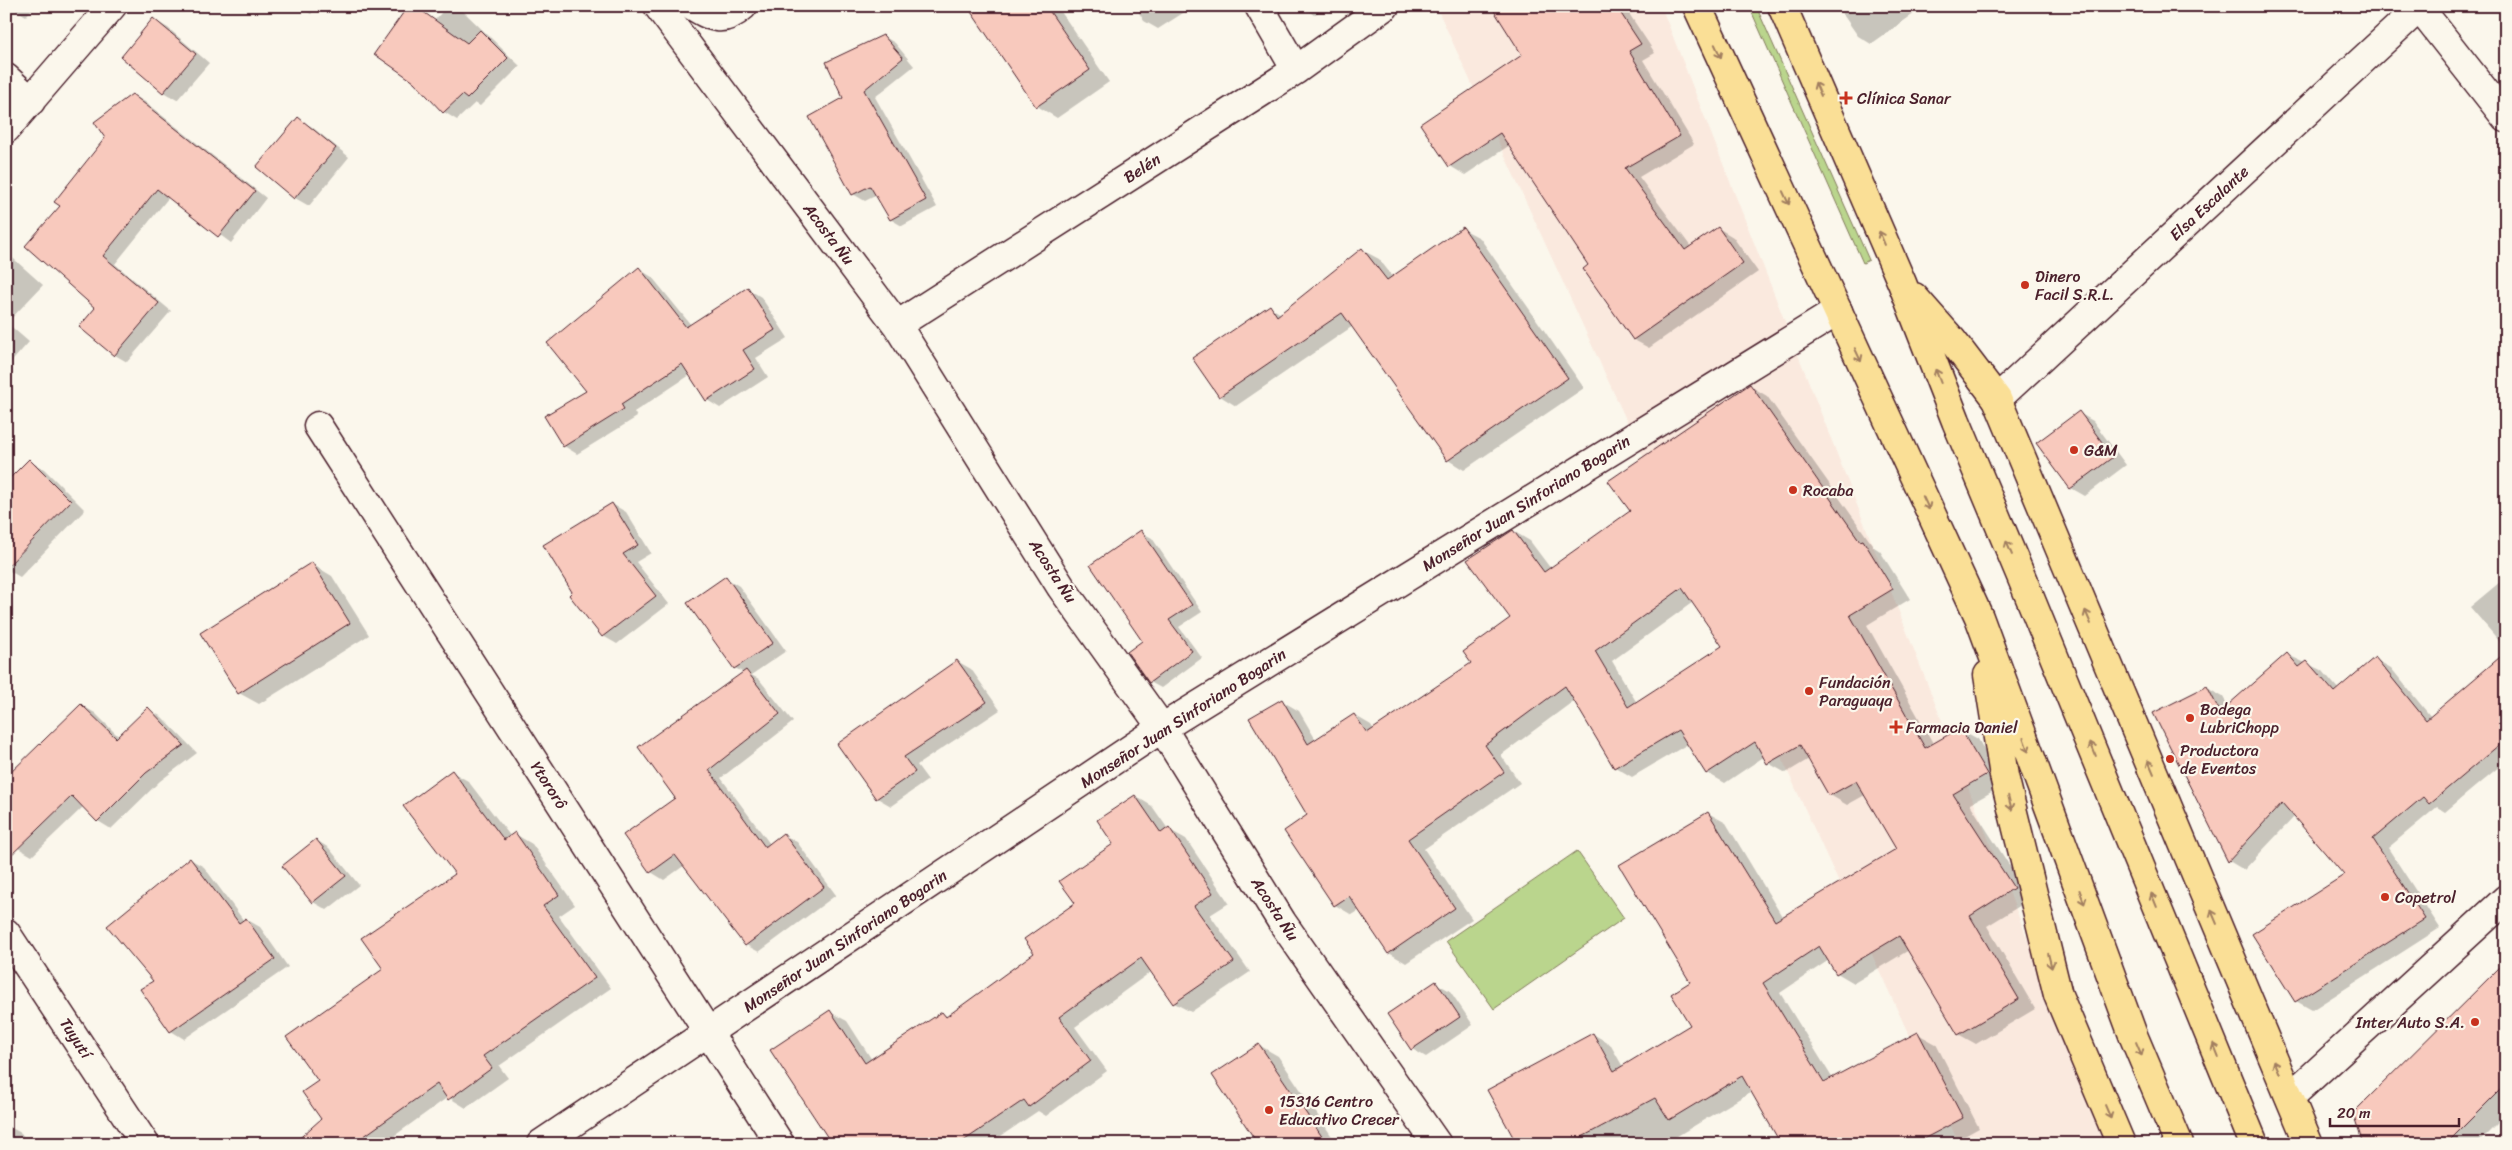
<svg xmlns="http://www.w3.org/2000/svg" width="2512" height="1150" font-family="Sriracha,sans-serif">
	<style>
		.built { fill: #fae9de }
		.green { fill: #bad58d; stroke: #827a5c }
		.shadow { fill: #0003; fill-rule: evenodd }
		.building { fill: #f8c9bd; stroke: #4a1f2b; fill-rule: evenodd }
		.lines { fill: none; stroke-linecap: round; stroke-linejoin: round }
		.minor-casing { stroke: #4a1f2b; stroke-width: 31 }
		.highway-casing { stroke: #4a1f2b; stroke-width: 31 }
		.minor { stroke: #fbf7ec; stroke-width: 28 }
		.highway { stroke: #fadf96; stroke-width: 28 }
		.oneway { stroke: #a27f60 }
		.poi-dot { fill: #c8321e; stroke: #fbf7ec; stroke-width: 2 }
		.labels { text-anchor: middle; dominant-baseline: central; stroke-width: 4.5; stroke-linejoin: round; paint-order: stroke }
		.poi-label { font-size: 16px; fill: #4a1f2b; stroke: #fbf7ec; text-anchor: start }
		.street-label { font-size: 16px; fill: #4a1f2b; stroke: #fbf7ec }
	</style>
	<rect width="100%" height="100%" fill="#fbf7ec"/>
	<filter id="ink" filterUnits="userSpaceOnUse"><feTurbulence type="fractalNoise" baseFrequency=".02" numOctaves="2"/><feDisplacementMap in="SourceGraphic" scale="10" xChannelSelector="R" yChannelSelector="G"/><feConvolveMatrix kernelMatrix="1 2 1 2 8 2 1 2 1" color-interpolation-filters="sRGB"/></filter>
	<g filter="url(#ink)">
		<path class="built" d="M 1436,6 L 1661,6 L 2046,986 L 2113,1144 L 1959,1144 Z"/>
		<path class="green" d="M 1749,6 L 1756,6 L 1869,260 L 1863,263 Z
			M 1577,851 L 1624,918 L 1494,1009 L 1446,941 Z"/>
		<path class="shadow" d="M 10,6 L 35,6 L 26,16 Z
			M 297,6 L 318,6 L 311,14 Z
			M 414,6 L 435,20 L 447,6 L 455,6 L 463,11 L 520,66 L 480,106 L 475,103 L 457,120 L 444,112 L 414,81 Z
			M 969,6 L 1057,6 L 1109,82 L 1057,118 L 1037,106 Z
			M 1135,6 L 1194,6 L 1158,29 L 1144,21 Z
			M 1301,6 L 1327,6 L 1314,15 Z
			M 1493,6 L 1624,6 L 1655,53 L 1643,60 L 1694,144 L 1639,177 L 1691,247 L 1718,228 L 1733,237 L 1758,272 L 1649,348 L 1634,340 L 1590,266 L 1510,145 L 1465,175 L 1450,166 L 1524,55 Z
			M 1837,6 L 1910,6 L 1915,13 L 1871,44 L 1858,36 Z
			M 154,20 L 168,28 L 209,63 L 177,100 L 163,92 Z
			M 883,36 L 895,43 L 914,66 L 875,97 L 937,207 L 902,226 L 890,219 L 877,195 L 865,201 L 853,194 L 844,99 Z
			M 133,95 L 145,102 L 266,198 L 231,243 L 169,197 L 115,264 L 171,311 L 127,362 L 115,355 L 62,206 Z
			M 298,119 L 312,127 L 349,157 L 309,206 L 295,198 L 257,167 Z
			M 1463,229 L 1480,238 L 1584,388 L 1464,470 L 1448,460 L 1353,326 L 1236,406 L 1220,396 L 1270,307 L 1281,314 L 1362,250 L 1379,259 L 1393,277 Z
			M 6,252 L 43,285 L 7,323 L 29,342 L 6,368 Z
			M 639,269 L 652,277 L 691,325 L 748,289 L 761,297 L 788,338 L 756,358 L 768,377 L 720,408 L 707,400 L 690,375 L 634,412 L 637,417 L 577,454 L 564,446 Z
			M 1750,386 L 1767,396 L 1874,547 L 1880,551 L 1910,599 L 1867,625 L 1934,745 L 1960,729 L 1978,739 L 2004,785 L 1970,804 L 2031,899 L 1987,926 L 2035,1009 L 1976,1044 L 1958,1034 L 1909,950 L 1854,983 L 1837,973 L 1829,960 L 1780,993 L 1833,1079 L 1918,1034 L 1936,1044 L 1979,1128 L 1950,1144 L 1783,1144 L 1752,1091 L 1664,1144 L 1518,1144 L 1593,1034 L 1610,1044 L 1623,1067 L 1692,1026 L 1692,982 L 1708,813 L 1726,823 L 1783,918 L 1897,849 L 1865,795 L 1847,805 L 1830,795 L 1809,759 L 1786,773 L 1768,763 L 1765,756 L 1725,783 L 1707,773 L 1688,744 L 1632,777 L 1615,767 L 1575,700 L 1501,755 L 1520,783 L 1424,849 L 1472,919 L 1406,963 L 1389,953 L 1360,910 L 1352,915 L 1335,905 L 1309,816 L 1282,701 L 1299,711 L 1316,740 L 1354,715 L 1371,725 L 1374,730 L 1473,663 L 1512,619 L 1513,531 L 1530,541 L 1551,569 L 1632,512 ZM 1693,602 L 1724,646 L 1637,703 L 1612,661 Z
			M 2079,413 L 2093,421 L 2126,465 L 2085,496 L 2071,488 Z
			M 29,461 L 44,469 L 85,510 L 20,577 L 6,569 L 6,472 L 13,477 Z
			M 612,504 L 626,512 L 651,553 L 636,562 L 669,604 L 617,644 L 603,636 Z
			M 1141,532 L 1152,538 L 1202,612 L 1179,627 L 1202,658 L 1161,688 L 1150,682 L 1144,641 Z
			M 312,564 L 332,576 L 369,635 L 259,704 L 239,693 Z
			M 2506,577 L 2506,649 L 2470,607 Z
			M 726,578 L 739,586 L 786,651 L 751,675 L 759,679 L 793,722 L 721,778 L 770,844 L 784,835 L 797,842 L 836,895 L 759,952 L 746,945 L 685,865 L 664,880 L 651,872 L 624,836 L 677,799 L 744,673 L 735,668 L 689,604 Z
			M 2506,654 L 2506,761 L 2445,812 L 2437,807 L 2388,848 L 2440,928 L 2312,1010 L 2296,1001 L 2253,935 L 2346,876 L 2295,816 L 2244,870 L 2229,861 L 2207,688 L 2223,697 L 2228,706 L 2288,655 L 2323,671 L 2339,690 L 2375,659 L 2391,668 L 2431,717 Z
			M 957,661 L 971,669 L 1000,710 L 917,765 L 928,780 L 891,806 L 877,798 Z
			M 81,705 L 95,713 L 119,737 L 148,709 L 162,717 L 197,753 L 160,781 L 111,829 L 98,821 L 84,806 L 32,856 L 18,848 Z
			M 452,772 L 468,781 L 511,837 L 515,834 L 532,844 L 575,905 L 559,916 L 611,988 L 499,1066 L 508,1078 L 466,1108 L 448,1097 L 383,1144 L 295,1144 L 323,1119 L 319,1081 L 385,970 L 456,874 Z
			M 1135,796 L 1152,806 L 1168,829 L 1186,839 L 1229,903 L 1210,915 L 1250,972 L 1191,1012 L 1174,1003 L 1152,971 L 1075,1027 L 1107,1071 L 1046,1116 L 1038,1111 L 989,1144 L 839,1144 L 830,1012 L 847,1021 L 872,1060 L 942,1013 L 948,1017 L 1036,954 L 1077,903 L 1115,844 Z
			M 316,840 L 329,848 L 359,885 L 327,910 L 313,902 L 283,866 Z
			M 190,859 L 204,867 L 244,921 L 246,919 L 260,927 L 288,967 L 184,1039 L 171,1031 L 154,981 Z
			M 2506,963 L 2506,1115 L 2477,1144 L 2365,1144 Z
			M 1436,983 L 1450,991 L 1473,1025 L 1426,1057 L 1412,1049 Z
			M 1259,1045 L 1278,1056 L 1337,1144 L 1260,1144 Z
			M 6,1125 L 21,1133 L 29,1144 L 6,1144 Z"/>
		<path class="building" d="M 408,6 L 415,6 L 467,43 L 480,30 L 508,58 L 467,99 L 462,95 L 443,113 L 414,82 L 374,54 Z
			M 967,6 L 1046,6 L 1090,70 L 1036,107 Z
			M 1491,6 L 1616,6 L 1641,44 L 1629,51 L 1680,136 L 1625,168 L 1685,250 L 1718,227 L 1743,263 L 1633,340 L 1583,269 L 1588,265 L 1500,133 L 1449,167 L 1420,124 L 1522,55 Z
			M 153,18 L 196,54 L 163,93 L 121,57 Z
			M 883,35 L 903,58 L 864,90 L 926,200 L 890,220 L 870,186 L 852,195 L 809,117 L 843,98 L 826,62 Z
			M 132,94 L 255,191 L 218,237 L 157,189 L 103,256 L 159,303 L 114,356 L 79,327 L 95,308 L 25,246 L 60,206 L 54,202 L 105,138 L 94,122 Z
			M 298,117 L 336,148 L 294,199 L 256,167 Z
			M 1463,227 L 1568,378 L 1447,461 L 1342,313 L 1219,397 L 1192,358 L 1270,305 L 1277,316 L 1362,248 L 1387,280 Z
			M 639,267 L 686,327 L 748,287 L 775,330 L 743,350 L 755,369 L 706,401 L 682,364 L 621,404 L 624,409 L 563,447 L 544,416 L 586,391 L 547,343 Z
			M 1750,384 L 1860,541 L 1863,540 L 1893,589 L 1850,615 L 1925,748 L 1960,728 L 1987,774 L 1953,794 L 2014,888 L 1970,916 L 2019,999 L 1958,1035 L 1899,936 L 1836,974 L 1819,946 L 1763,983 L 1824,1082 L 1918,1032 L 1963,1118 L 1914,1144 L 1781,1144 L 1742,1076 L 1669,1120 L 1655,1098 L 1569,1144 L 1517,1144 L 1487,1090 L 1593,1033 L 1614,1071 L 1690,1025 L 1671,994 L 1690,982 L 1619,865 L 1708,812 L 1775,921 L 1896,849 L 1856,781 L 1829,796 L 1800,745 L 1767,764 L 1755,742 L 1706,774 L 1678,730 L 1614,768 L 1565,686 L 1485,745 L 1504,772 L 1408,839 L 1455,908 L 1388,954 L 1349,896 L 1334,906 L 1284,831 L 1307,815 L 1249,718 L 1282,699 L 1308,744 L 1354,714 L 1367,733 L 1471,663 L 1463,652 L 1510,618 L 1467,560 L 1513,530 L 1544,572 L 1630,511 L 1608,481 ZM 1682,588 L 1722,646 L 1628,707 L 1595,651 Z
			M 2079,411 L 2113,457 L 2070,489 L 2036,443 Z
			M 29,459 L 71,501 L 6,568 L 6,482 Z
			M 612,503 L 638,545 L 623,554 L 656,596 L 602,637 L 569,595 L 572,592 L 543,545 Z
			M 1141,530 L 1192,605 L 1169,620 L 1192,651 L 1149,683 L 1127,652 L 1142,641 L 1090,565 Z
			M 312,562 L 350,623 L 238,694 L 200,633 Z
			M 726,576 L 773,643 L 734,669 L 687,603 Z
			M 2506,652 L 2506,739 L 2429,804 L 2423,797 L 2373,839 L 2425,919 L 2295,1002 L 2252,934 L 2344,875 L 2282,803 L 2228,862 L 2153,713 L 2207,686 L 2220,712 L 2287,653 L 2299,667 L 2307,661 L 2334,692 L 2375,657 L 2426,720 Z
			M 957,660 L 987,702 L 904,757 L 915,772 L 876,799 L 837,744 Z
			M 746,670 L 780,714 L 709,770 L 765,847 L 783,833 L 824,887 L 745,946 L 675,855 L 650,873 L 623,835 L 675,798 L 638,747 Z
			M 81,704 L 116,738 L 148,707 L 184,745 L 146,773 L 97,822 L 72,796 L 6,860 L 6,777 Z
			M 452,770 L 504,840 L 515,832 L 559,895 L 543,906 L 595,978 L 483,1056 L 492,1068 L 448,1100 L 437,1084 L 353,1144 L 293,1144 L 321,1119 L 302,1092 L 318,1081 L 286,1037 L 383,969 L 361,938 L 455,874 L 403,806 Z
			M 1135,795 L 1161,833 L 1169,827 L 1213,893 L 1194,906 L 1234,962 L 1173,1004 L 1141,958 L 1059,1017 L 1091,1061 L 1029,1107 L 1024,1100 L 959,1144 L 832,1144 L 770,1050 L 830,1010 L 865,1063 L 942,1012 L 946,1017 L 1034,953 L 1024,939 L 1075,903 L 1059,881 L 1113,844 L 1097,820 Z
			M 316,839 L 346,876 L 312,903 L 282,866 Z
			M 190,858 L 239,923 L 246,918 L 275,959 L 170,1032 L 140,989 L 153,981 L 107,926 Z
			M 2506,961 L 2506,1084 L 2446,1144 L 2363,1144 L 2353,1113 Z
			M 1436,981 L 1460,1017 L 1411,1050 L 1387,1014 Z
			M 1259,1044 L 1327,1144 L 1258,1144 L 1212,1075 Z"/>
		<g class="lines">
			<defs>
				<path id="minor" d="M 658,6 L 897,325 L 1061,587 L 1162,728 L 1282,922 L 1437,1144
					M 693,6 C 714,19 724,23 743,6
					M 1259,6 L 1296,70
					M 2418,6 L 2506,118
					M 6,78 L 31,101
					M 6,129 L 112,6
					M 897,325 L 1296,70 L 1385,6
					M 1997,399 L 2421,6
					M 318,426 L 780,1144
					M 6,933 L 145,1144
					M 2290,1097 L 2506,899
					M 541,1144 L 1162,728 L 1838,311"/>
				<path id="highway" d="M 1697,6 L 1979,617 L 2133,1035 L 2179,1144
					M 1782,6 L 1902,283 L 1956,421 L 2028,593 L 2254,1144
					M 1914,297 L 1952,340 L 1997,399 L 2309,1144
					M 1988,675 L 2004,776 L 2058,995 L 2121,1144"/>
			</defs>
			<use href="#minor" class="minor-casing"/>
			<use href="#highway" class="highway-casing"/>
			<use href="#minor" class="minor"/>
			<use href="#highway" class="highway"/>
		</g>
		<defs><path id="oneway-shaft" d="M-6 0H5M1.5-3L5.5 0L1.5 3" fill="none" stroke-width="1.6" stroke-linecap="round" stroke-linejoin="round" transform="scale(1.25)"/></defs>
		<g class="oneway">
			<use href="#oneway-shaft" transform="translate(1718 51) rotate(65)"/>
			<use href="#oneway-shaft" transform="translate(1818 89) rotate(-113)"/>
			<use href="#oneway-shaft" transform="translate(1786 198) rotate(65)"/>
			<use href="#oneway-shaft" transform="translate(1882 238) rotate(-113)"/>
			<use href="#oneway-shaft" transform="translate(1858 355) rotate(65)"/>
			<use href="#oneway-shaft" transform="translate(1938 376) rotate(-111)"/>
			<use href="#oneway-shaft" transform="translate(1926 503) rotate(65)"/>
			<use href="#oneway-shaft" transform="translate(2009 548) rotate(-113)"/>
			<use href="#oneway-shaft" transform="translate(2088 617) rotate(-113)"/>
			<use href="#oneway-shaft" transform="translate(2026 745) rotate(70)"/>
			<use href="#oneway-shaft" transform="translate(2093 749) rotate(-112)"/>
			<use href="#oneway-shaft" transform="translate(2151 767) rotate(-113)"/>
			<use href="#oneway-shaft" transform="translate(2010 803) rotate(76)"/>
			<use href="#oneway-shaft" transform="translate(2082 897) rotate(70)"/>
			<use href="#oneway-shaft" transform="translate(2154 900) rotate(-112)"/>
			<use href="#oneway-shaft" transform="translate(2214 917) rotate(-113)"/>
			<use href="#oneway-shaft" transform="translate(2050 961) rotate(76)"/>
			<use href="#oneway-shaft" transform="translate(2139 1049) rotate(67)"/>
			<use href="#oneway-shaft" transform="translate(2216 1050) rotate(-112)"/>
			<use href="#oneway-shaft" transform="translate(2277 1067) rotate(-113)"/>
			<use href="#oneway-shaft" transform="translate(2108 1112) rotate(67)"/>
		</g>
	</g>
	<g class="poi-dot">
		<path d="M1843.5 90.5h5v5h5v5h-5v5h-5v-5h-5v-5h5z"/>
		<circle cx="2025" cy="285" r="5"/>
		<circle cx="2074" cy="450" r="5"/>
		<circle cx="1793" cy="490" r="5"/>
		<circle cx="1809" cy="691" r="5"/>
		<circle cx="2190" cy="718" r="5"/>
		<path d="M1893.5 719.5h5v5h5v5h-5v5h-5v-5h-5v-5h5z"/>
		<circle cx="2170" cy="759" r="5"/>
		<circle cx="2385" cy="897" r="5"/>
		<circle cx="2475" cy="1022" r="5"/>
		<circle cx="1269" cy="1110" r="5"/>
	</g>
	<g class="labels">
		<g class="poi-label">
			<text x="1857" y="98">Clínica Sanar</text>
			<text x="2035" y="276">Dinero<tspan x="2035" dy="18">Facil S.R.L.</tspan></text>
			<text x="2084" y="450">G&amp;M</text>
			<text x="1803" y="490">Rocaba</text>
			<text x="1819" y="682">Fundación<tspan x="1819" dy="18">Paraguaya</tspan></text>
			<text x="2200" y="709">Bodega<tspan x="2200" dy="18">LubriChopp</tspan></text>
			<text x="1906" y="727">Farmacia Daniel</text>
			<text x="2180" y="750">Productora<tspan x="2180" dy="18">de Eventos</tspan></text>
			<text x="2395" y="897">Copetrol</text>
			<text x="2465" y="1022" text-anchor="end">Inter Auto S.A.</text>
			<text x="1279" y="1101">15316 Centro<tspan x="1279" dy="18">Educativo Crecer</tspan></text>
		</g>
		<g class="street-label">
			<text transform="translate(1142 168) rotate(-33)">Belén</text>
			<text transform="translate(2209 203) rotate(-43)">Elsa Escalante</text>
			<text transform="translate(829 234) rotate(53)">Acosta Ñu</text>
			<text transform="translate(1526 503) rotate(-32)">Monseñor Juan Sinforiano Bogarin</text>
			<text transform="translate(1053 571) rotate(57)">Acosta Ñu</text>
			<text transform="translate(1183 718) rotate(-33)">Monseñor Juan Sinforiano Bogarin</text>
			<text transform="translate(549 785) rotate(57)">Ytororô</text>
			<text transform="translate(1275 909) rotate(57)">Acosta Ñu</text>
			<text transform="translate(845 941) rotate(-34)">Monseñor Juan Sinforiano Bogarin</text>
			<text transform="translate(76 1038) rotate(57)">Tuyutí</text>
		</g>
	</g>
	<rect width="2512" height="1150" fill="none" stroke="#fbf7ec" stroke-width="25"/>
	<rect x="12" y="12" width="2487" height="1125" fill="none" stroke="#4a1f2b" stroke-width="2" filter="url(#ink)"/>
	<path d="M2330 1118v8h129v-8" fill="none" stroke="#4a1f2b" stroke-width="2.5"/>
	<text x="2337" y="1118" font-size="15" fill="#4a1f2b" stroke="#fbf7ec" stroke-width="4" paint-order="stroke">20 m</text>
</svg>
